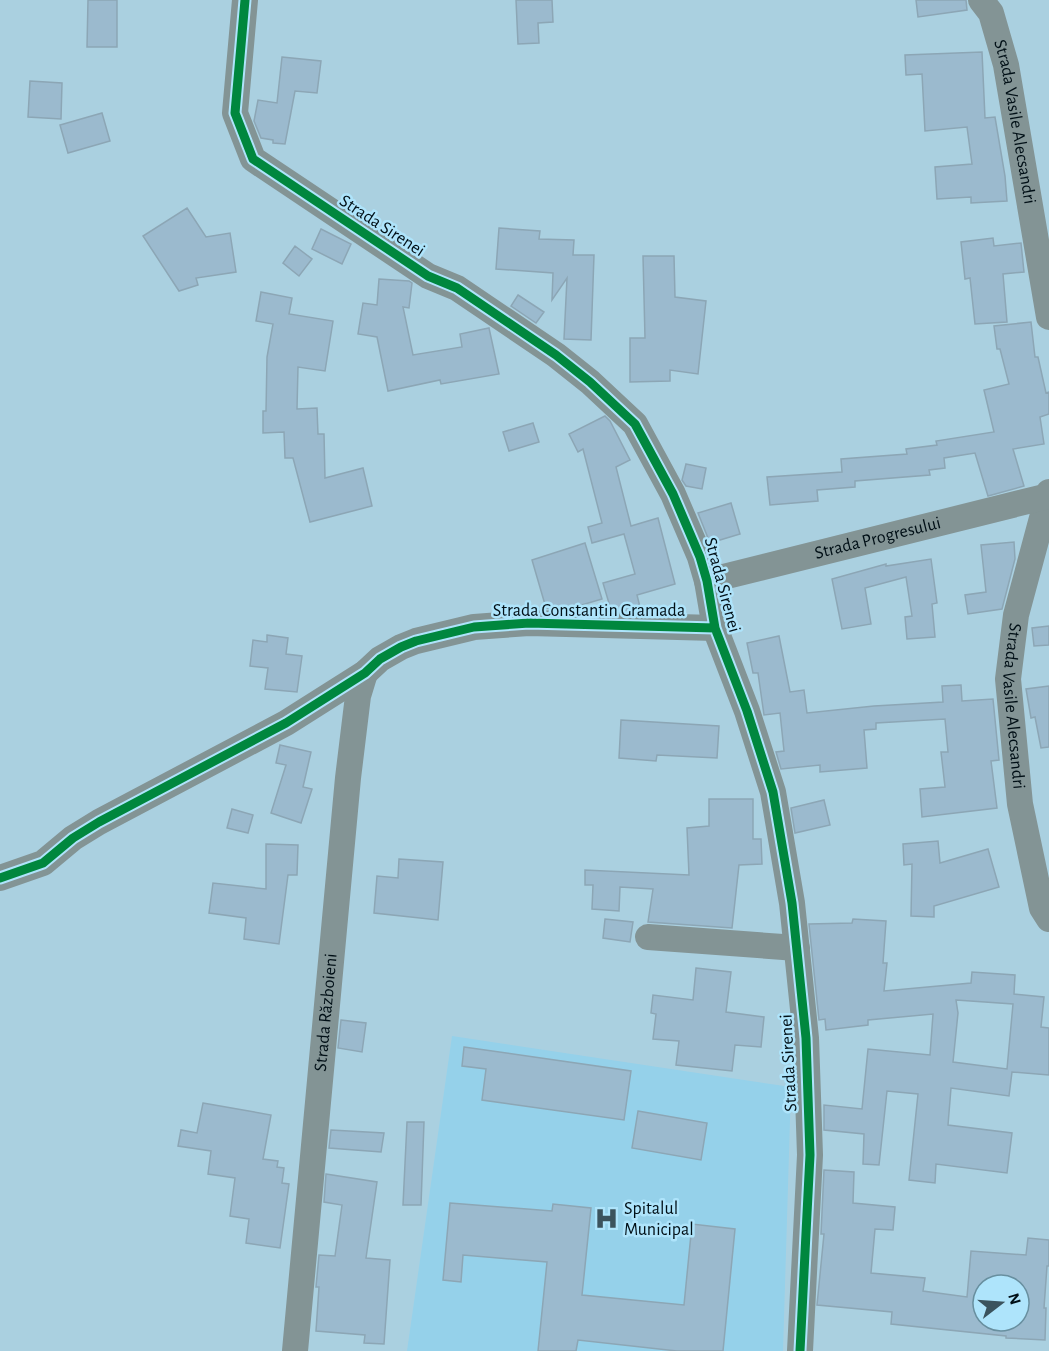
<svg xmlns="http://www.w3.org/2000/svg" width="1049" height="1351" font-family="'Alegreya Sans',sans-serif">
	<style>
		.built { fill: #95d1ea }
		.building { fill: #9bbace; stroke: #8ca6b5; stroke-width: 1.5; fill-rule: evenodd }
		.lines { fill: none; stroke-linecap: round; stroke-linejoin: round }
		.minor { stroke: #839495; stroke-width: 26 }
		.cycleway-casing { stroke: #aee4fb; stroke-width: 13 }
		.cycleway { stroke: #00873e; stroke-width: 9 }
		.labels { text-anchor: middle; dominant-baseline: central; stroke-width: 5; stroke-linejoin: round; paint-order: stroke }
		.street-label { font-size: 18px; fill: #000f16; stroke: #aee4fb }
		.poi-label { font-size: 18px; fill: #000f16; stroke: #aee4fb; text-anchor: start }
	</style>
	<rect width="100%" height="100%" fill="#aad0e0"/>
	<path class="built" d="M 452,1036 L 791,1087 L 783,1351 L 407,1351 Z"/>
	<path class="building" d="M 88,0 L 117,0 L 117,47 L 87,47 Z
		M 516,0 L 552,0 L 553,22 L 538,23 L 539,43 L 518,44 Z
		M 916,0 L 966,0 L 967,10 L 918,17 Z
		M 982,52 L 985,118 L 995,117 L 1005,176 L 1007,201 L 971,203 L 971,197 L 937,199 L 935,167 L 972,164 L 967,127 L 925,131 L 922,74 L 906,75 L 905,55 Z
		M 282,57 L 321,61 L 317,93 L 295,91 L 285,144 L 273,143 L 273,140 L 261,138 L 254,121 L 258,100 L 277,103 Z
		M 30,81 L 62,83 L 61,119 L 28,117 Z
		M 102,113 L 110,141 L 68,153 L 60,125 Z
		M 187,208 L 206,237 L 230,233 L 236,272 L 196,278 L 198,285 L 179,291 L 143,236 Z
		M 499,228 L 540,231 L 539,239 L 574,240 L 573,255 L 594,255 L 591,340 L 564,339 L 567,278 L 552,300 L 553,273 L 496,269 Z
		M 321,229 L 351,244 L 342,264 L 312,249 Z
		M 993,238 L 994,246 L 1021,243 L 1024,272 L 1003,274 L 1007,322 L 975,324 L 970,278 L 965,279 L 961,242 Z
		M 295,246 L 312,259 L 299,276 L 283,263 Z
		M 643,256 L 674,256 L 675,297 L 706,301 L 698,374 L 670,370 L 670,381 L 630,382 L 630,338 L 645,338 Z
		M 379,279 L 409,281 L 412,283 L 409,308 L 403,307 L 413,355 L 462,347 L 460,334 L 489,328 L 499,374 L 441,384 L 440,380 L 388,391 L 377,337 L 358,334 L 363,303 L 377,305 Z
		M 261,292 L 292,298 L 289,314 L 333,321 L 325,371 L 298,367 L 297,409 L 317,408 L 318,434 L 324,434 L 325,478 L 363,468 L 372,506 L 310,522 L 293,458 L 285,458 L 284,432 L 263,433 L 263,411 L 266,411 L 267,357 L 273,324 L 256,321 Z
		M 518,295 L 544,312 L 536,323 L 511,306 Z
		M 1031,322 L 1035,357 L 1038,357 L 1046,393 L 1049,392 L 1049,414 L 1040,417 L 1044,444 L 1013,449 L 1024,486 L 988,496 L 975,453 L 944,458 L 945,468 L 929,470 L 930,475 L 855,481 L 855,487 L 817,490 L 818,501 L 770,505 L 767,477 L 842,472 L 841,459 L 907,454 L 906,449 L 937,445 L 936,441 L 994,432 L 984,390 L 1009,384 L 1000,349 L 997,349 L 994,326 Z
		M 605,416 L 610,421 L 630,460 L 616,467 L 631,526 L 658,518 L 675,584 L 637,595 L 641,611 L 611,610 L 603,583 L 635,574 L 624,534 L 592,543 L 588,527 L 602,523 L 583,449 L 578,452 L 569,434 Z
		M 533,423 L 539,442 L 509,451 L 503,432 Z
		M 686,464 L 706,468 L 702,489 L 686,486 L 682,480 Z
		M 731,503 L 740,534 L 710,543 L 698,513 Z
		M 1014,542 L 1015,559 L 1002,609 L 968,614 L 965,595 L 986,592 L 981,545 Z
		M 585,543 L 602,599 L 568,609 L 546,608 L 532,560 Z
		M 931,559 L 937,603 L 932,604 L 935,637 L 907,639 L 905,617 L 912,616 L 906,577 L 865,588 L 871,624 L 842,629 L 832,579 L 886,564 L 886,566 Z
		M 1049,626 L 1049,645 L 1034,646 L 1032,628 Z
		M 267,635 L 288,638 L 286,654 L 302,656 L 297,692 L 265,689 L 268,668 L 250,666 L 253,640 L 267,642 Z
		M 779,636 L 790,692 L 804,690 L 807,713 L 874,706 L 943,702 L 942,686 L 961,685 L 962,701 L 993,699 L 999,760 L 991,761 L 997,808 L 922,817 L 920,789 L 945,787 L 941,752 L 948,752 L 945,719 L 876,723 L 876,729 L 864,730 L 867,768 L 820,772 L 820,765 L 781,769 L 776,752 L 784,751 L 780,713 L 764,715 L 758,673 L 753,673 L 747,643 Z
		M 1049,686 L 1049,747 L 1041,748 L 1035,717 L 1031,718 L 1026,689 Z
		M 621,720 L 719,726 L 717,758 L 657,755 L 656,761 L 619,758 Z
		M 280,745 L 311,752 L 303,787 L 312,789 L 301,823 L 271,813 L 286,765 L 276,763 Z
		M 709,799 L 753,799 L 753,839 L 761,839 L 762,864 L 739,865 L 732,928 L 648,922 L 653,889 L 620,887 L 619,911 L 592,909 L 593,885 L 585,885 L 585,870 L 689,875 L 687,828 L 709,826 Z
		M 824,800 L 830,825 L 795,833 L 791,808 Z
		M 232,809 L 253,815 L 248,833 L 227,828 Z
		M 938,841 L 940,863 L 988,849 L 999,887 L 934,906 L 934,917 L 911,916 L 912,864 L 904,865 L 903,844 Z
		M 266,844 L 298,845 L 297,875 L 288,875 L 279,944 L 244,939 L 246,918 L 209,913 L 213,883 L 266,889 Z
		M 399,859 L 443,862 L 438,920 L 374,913 L 377,876 L 398,878 Z
		M 605,919 L 633,922 L 630,942 L 603,938 Z
		M 853,919 L 886,921 L 883,963 L 887,963 L 884,991 L 971,983 L 972,972 L 1015,975 L 1014,994 L 1044,997 L 1041,1027 L 1049,1028 L 1049,1075 L 1012,1072 L 1009,1096 L 951,1088 L 948,1125 L 1012,1133 L 1007,1173 L 936,1164 L 935,1183 L 909,1180 L 918,1094 L 887,1091 L 879,1165 L 863,1164 L 864,1134 L 824,1130 L 824,1105 L 862,1109 L 868,1049 L 930,1055 L 933,1014 L 868,1020 L 868,1025 L 826,1030 L 825,1019 L 819,1020 L 809,924 L 852,923 ZM 956,1000 L 1013,1004 L 1007,1069 L 953,1062 L 958,1013 Z
		M 696,968 L 731,972 L 726,1012 L 764,1017 L 761,1047 L 735,1045 L 732,1071 L 676,1065 L 679,1041 L 653,1039 L 656,1014 L 651,1013 L 653,995 L 693,1000 Z
		M 341,1020 L 366,1023 L 362,1052 L 338,1048 Z
		M 464,1047 L 631,1071 L 624,1120 L 482,1100 L 486,1069 L 462,1066 Z
		M 203,1103 L 271,1115 L 263,1159 L 278,1161 L 277,1167 L 284,1168 L 282,1183 L 289,1184 L 280,1248 L 246,1243 L 249,1219 L 230,1216 L 235,1178 L 208,1174 L 211,1151 L 178,1146 L 181,1130 L 197,1133 Z
		M 638,1111 L 707,1123 L 701,1160 L 632,1148 Z
		M 407,1122 L 424,1122 L 421,1205 L 403,1205 Z
		M 331,1130 L 384,1133 L 381,1152 L 329,1148 Z
		M 824,1170 L 854,1172 L 853,1203 L 895,1207 L 893,1230 L 875,1229 L 871,1273 L 925,1278 L 923,1291 L 967,1297 L 971,1251 L 1026,1255 L 1028,1238 L 1049,1240 L 1049,1266 L 1047,1266 L 1044,1308 L 1046,1308 L 1045,1340 L 1006,1338 L 1006,1336 L 891,1324 L 892,1312 L 817,1305 L 824,1234 L 821,1234 ZM 983,1283 L 1019,1285 L 1019,1321 L 983,1321 Z
		M 326,1174 L 377,1182 L 366,1258 L 390,1260 L 384,1344 L 364,1343 L 365,1335 L 316,1331 L 319,1287 L 316,1287 L 319,1255 L 335,1256 L 342,1205 L 324,1202 Z
		M 450,1203 L 552,1211 L 553,1204 L 591,1208 L 582,1295 L 684,1305 L 692,1224 L 735,1229 L 723,1351 L 677,1351 L 578,1340 L 576,1351 L 538,1351 L 547,1262 L 463,1255 L 461,1282 L 443,1280 Z"/>
	<g class="lines">
		<g class="minor">
			<path d="M 245,0 L 235,113 L 253,159 L 428,276 L 457,288 L 556,355 L 590,382 L 635,424 L 673,494 L 700,557 L 707,581 L 715,628 L 747,711 L 773,792 L 792,903 L 806,1038 L 810,1155 L 800,1351"/>
			<path id="s1" d="M 981,0 L 991,13 L 1006,65 L 1049,317"/>
			<path id="s2" d="M 1049,492 L 1016,615 L 1008,679 L 1020,804 L 1042,908 L 1049,919"/>
			<path id="s3" d="M 707,581 L 1048,496"/>
			<path d="M 0,878 L 43,863 L 73,838 L 99,822 L 286,723 L 365,673 L 380,659 L 401,647 L 416,641 L 474,627 L 529,623 L 715,628"/>
			<path d="M 648,937 L 797,948"/>
			<path id="s4" d="M 295,1351 L 348,778 L 358,696 L 365,673"/>
		</g>
		<defs>
			<path id="cycleway" d="M 245,0 L 235,113 L 253,159 L 428,276 L 457,288 L 556,355 L 590,382 L 635,424 L 673,494 L 700,557 L 707,581 L 715,628 L 747,711 L 773,792 L 792,903 L 806,1038 L 810,1155 L 800,1351
				M 0,878 L 43,863 L 73,838 L 99,822 L 286,723 L 365,673 L 380,659 L 401,647 L 416,641 L 474,627 L 529,623 L 715,628"/>
		</defs>
		<use href="#cycleway" class="cycleway-casing"/>
		<use href="#cycleway" class="cycleway"/>
	</g>
	<defs>
		<symbol id="hospital-bare" viewBox="-9 -9 18 18"><path d="M-5-5h3v3.5h4V-5h3V5h-3V1.5h-4V5h-3Z" fill="#3b535d" stroke="#aee4fb" stroke-width="2.5" paint-order="stroke"/></symbol>
	</defs>
	<g fill-rule="evenodd">
		<use href="#hospital-bare" x="590" y="1202" width="33" height="33"/>
	</g>
	<g class="labels">
		<g class="street-label">
			<text stroke="none"><textPath href="#s1" startOffset="128">Strada Vasile Alecsandri</textPath></text>
			<text transform="translate(382 226) rotate(33)">Strada Sirenei</text>
			<text stroke="none"><textPath href="#s3" startOffset="176">Strada Progresului</textPath></text>
			<text transform="translate(722 585) rotate(75)">Strada Sirenei</text>
			<text x="589" y="611">Strada Constantin Gramada</text>
			<text stroke="none"><textPath href="#s2" startOffset="219">Strada Vasile Alecsandri</textPath></text>
			<text stroke="none"><textPath href="#s4" startOffset="340">Strada Războieni</textPath></text>
			<text transform="translate(789 1063) rotate(-93)">Strada Sirenei</text>
		</g>
		<g class="poi-label">
			<text x="624" y="1209">Spitalul<tspan x="624" dy="21">Municipal</tspan></text>
		</g>
	</g>
	<g transform="translate(1001 1303) rotate(73)"><circle r="28" fill="#aee4fb" stroke="#688f9f" stroke-width="1.5"/>
	<path d="M0-4.5L10 22L0 15L-10 22Z" fill="#3b535d"/>
	<text y="-9" font-size="16" font-weight="bold" text-anchor="middle" fill="#000f16">N</text>
	</g>
</svg>
